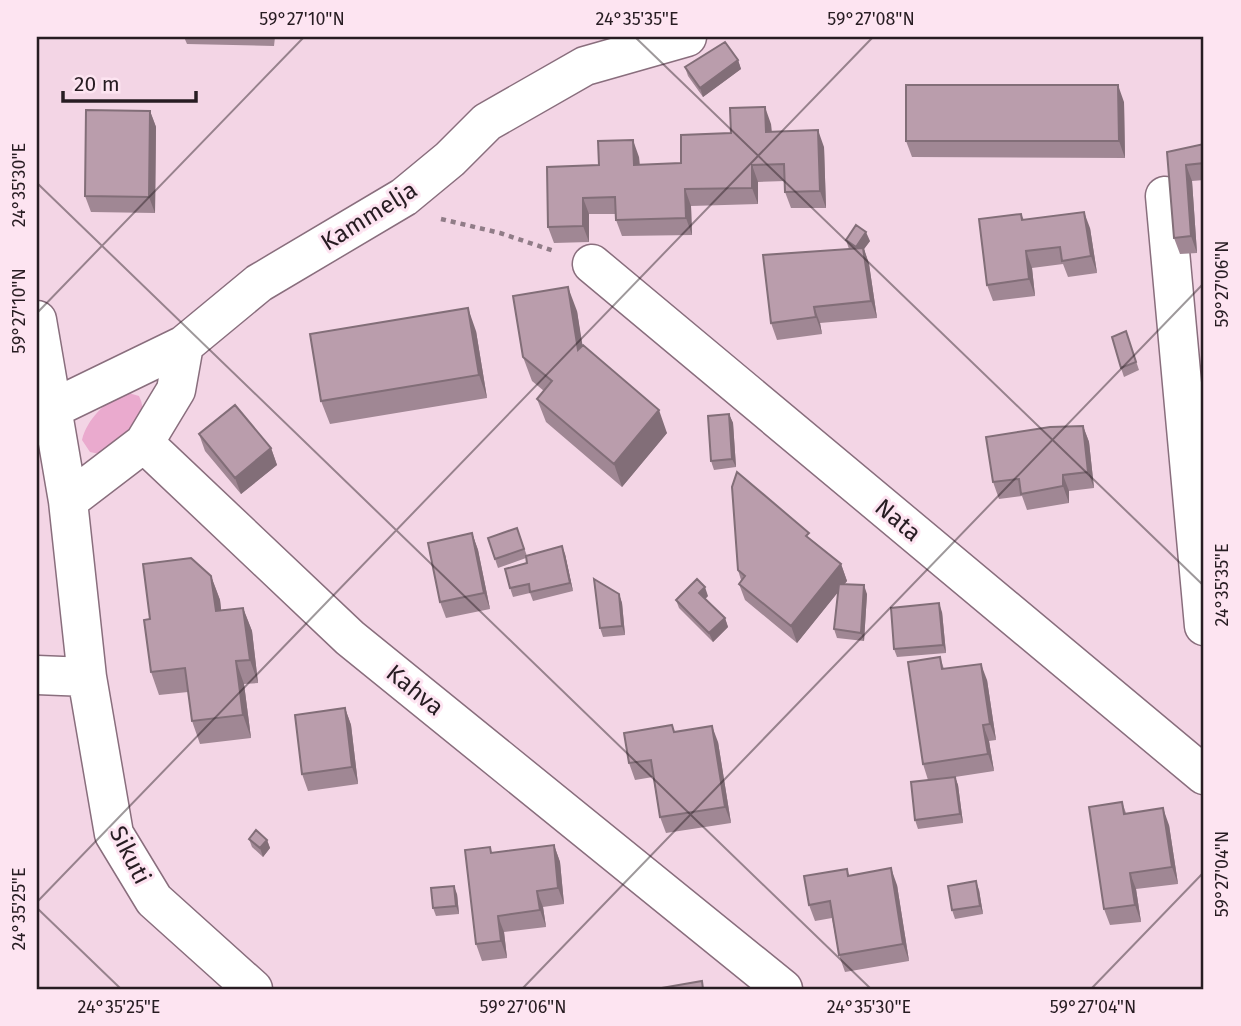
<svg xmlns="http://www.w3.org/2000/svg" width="1241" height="1026" font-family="'Fira Sans',sans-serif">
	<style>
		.green { fill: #eaaace }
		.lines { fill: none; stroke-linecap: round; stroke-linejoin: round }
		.minor-casing { stroke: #896e7d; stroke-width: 41 }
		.path { stroke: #907c87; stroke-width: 4.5; stroke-dasharray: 5 5; stroke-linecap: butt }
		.minor { stroke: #fff; stroke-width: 38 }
		.wall { fill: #a08794 }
		.shaded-wall { fill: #826e78 }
		.building { fill: #ba9dac; stroke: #826e78; stroke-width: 2 }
		.ticks { fill: none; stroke: #271c22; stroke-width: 2; stroke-opacity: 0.45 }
		.labels { text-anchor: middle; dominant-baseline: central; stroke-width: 6; stroke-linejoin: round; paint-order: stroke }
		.street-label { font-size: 24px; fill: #271c22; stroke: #fde4f1 }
		.neatline { fill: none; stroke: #271c22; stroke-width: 2.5 }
		.ticks-label { font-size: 18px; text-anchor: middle; fill: #271c22 }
	</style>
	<rect width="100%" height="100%" fill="#f3d5e5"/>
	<path class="green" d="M 125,392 L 139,396 C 153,424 123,439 104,455 L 90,452 L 82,440 C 87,419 106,401 125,392 Z"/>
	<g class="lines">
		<defs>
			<path id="minor" d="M 1165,196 L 1204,626
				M 592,264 L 1204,775
				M 37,320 L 68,501 L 87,677 L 114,834 L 154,900 L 253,989
				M 54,408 L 184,345 L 259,283 L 404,197 L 450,159 L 487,122 L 585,66 L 687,37
				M 144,443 L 350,638 L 783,989
				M 68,501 L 144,443 L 176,390 L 184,345
				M 37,675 L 87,677"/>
		</defs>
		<use href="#minor" class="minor-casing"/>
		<path class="path" d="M 441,219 L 500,233 L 554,251"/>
		<use href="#minor" class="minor"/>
	</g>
	<path class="wall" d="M 184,37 L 275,37 L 274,46 L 187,44 Z
		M 738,60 L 741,69 L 703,97 L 688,76 L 685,67 Z
		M 1124,102 L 1125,158 L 912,157 L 906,141 Z
		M 150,111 L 156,127 L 155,213 L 91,212 L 85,196 Z
		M 771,124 L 772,132 L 824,147 L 826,208 L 791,208 L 785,192 L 785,181 L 758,182 L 758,204 L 691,206 L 692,235 L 622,236 L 616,220 L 615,214 L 589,214 L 589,242 L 554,243 L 548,227 L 599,165 L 639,157 L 640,165 L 681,163 L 731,133 Z
		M 1204,144 L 1204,180 L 1192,181 L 1197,253 L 1180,254 L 1174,238 L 1167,152 Z
		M 1021,214 L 1024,220 L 1090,228 L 1097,273 L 1068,277 L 1063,264 L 1032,268 L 1035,296 L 993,301 L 987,285 Z
		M 846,240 L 870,241 L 864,249 L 869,264 L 877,318 L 820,323 L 822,334 L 777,340 L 771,323 L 849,249 Z
		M 577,311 L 582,346 L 667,433 L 622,487 L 546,422 L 537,399 L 544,391 L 532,381 L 523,357 Z
		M 476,331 L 487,398 L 330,424 L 321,401 Z
		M 1126,331 L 1139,370 L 1124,377 L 1121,368 Z
		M 729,414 L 733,423 L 736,467 L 714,470 L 711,461 Z
		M 1083,426 L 1089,442 L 1094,488 L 1069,491 L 1069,503 L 1027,510 L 1022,496 L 999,499 L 993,482 Z
		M 199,434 L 271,448 L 277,465 L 241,494 L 205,451 Z
		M 517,528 L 527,556 L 565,554 L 573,591 L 533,601 L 530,593 L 513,597 L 510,588 L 527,563 L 526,558 L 498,568 L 488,538 Z
		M 472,533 L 478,550 L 490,609 L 446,618 L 440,602 Z
		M 812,540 L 841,564 L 847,581 L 844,584 L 867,594 L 864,641 L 837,638 L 834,629 L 838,592 L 797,643 L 745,600 L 739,584 L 741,580 L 738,570 Z
		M 211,576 L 220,600 L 221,610 L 243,608 L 252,631 L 258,683 L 244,684 L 251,738 L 200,744 L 192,721 L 188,692 L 159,695 L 151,672 L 150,619 Z
		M 619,594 L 622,603 L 625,635 L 603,637 L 600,628 Z
		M 708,596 L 705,599 L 725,618 L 728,627 L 713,642 L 679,608 L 676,600 Z
		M 942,612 L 946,653 L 897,657 L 894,649 Z
		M 940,657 L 944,669 L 987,680 L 996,740 L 989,741 L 994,771 L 955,777 L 958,785 L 963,823 L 918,829 L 915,820 L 928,780 L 923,764 Z
		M 345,708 L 351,725 L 358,784 L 308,791 L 302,774 Z
		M 675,731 L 718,742 L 731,823 L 666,833 L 660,817 L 653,777 L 635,780 L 629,763 Z
		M 1122,802 L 1126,813 L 1169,825 L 1178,884 L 1136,889 L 1141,922 L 1110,925 L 1104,909 Z
		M 249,839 L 267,840 L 270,848 L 263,857 L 252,847 Z
		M 554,845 L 560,862 L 564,904 L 543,907 L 546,927 L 504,932 L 507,958 L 482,961 L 476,944 L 492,853 Z
		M 847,869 L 849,875 L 897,885 L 909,961 L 845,972 L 839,955 L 832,918 L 815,921 L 809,905 Z
		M 979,890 L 983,914 L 955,919 L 952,910 Z
		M 457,894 L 459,914 L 436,916 L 433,908 Z"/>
	<path class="shaded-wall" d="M 738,60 L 741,69 L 703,97 L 700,88 Z
		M 1118,85 L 1124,102 L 1125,158 L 1119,141 Z
		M 765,107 L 771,124 L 772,149 L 766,132 Z
		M 150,111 L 156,127 L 155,213 L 149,197 Z
		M 818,130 L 824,147 L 826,208 L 820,191 Z
		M 633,140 L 639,157 L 640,181 L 634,165 Z
		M 752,165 L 758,182 L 758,204 L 752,188 Z
		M 1186,165 L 1192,181 L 1197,253 L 1191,236 Z
		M 685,189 L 691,206 L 692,235 L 686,218 Z
		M 583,198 L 589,214 L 589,242 L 583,226 Z
		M 1084,212 L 1090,228 L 1097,273 L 1091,256 Z
		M 866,232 L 870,241 L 864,249 L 869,264 L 877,318 L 871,301 L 856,247 Z
		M 1026,251 L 1032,268 L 1035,296 L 1029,279 Z
		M 568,287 L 577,311 L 587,373 L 578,350 Z
		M 814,307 L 820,323 L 822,334 L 816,317 Z
		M 468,308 L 476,331 L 487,398 L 479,375 Z
		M 659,410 L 667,433 L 622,487 L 614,464 Z
		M 729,414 L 733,423 L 736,467 L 732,459 Z
		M 1083,426 L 1089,442 L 1094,488 L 1088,472 Z
		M 271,448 L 277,465 L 241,494 L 235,478 Z
		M 1063,475 L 1069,491 L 1069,503 L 1063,486 Z
		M 472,533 L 478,550 L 490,609 L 484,593 Z
		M 562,546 L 565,554 L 573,591 L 570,583 Z
		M 841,564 L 847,581 L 797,643 L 791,626 Z
		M 211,576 L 220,600 L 224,634 L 216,611 Z
		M 864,585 L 867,594 L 864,641 L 861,633 Z
		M 705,587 L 708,596 L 703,601 L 699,593 Z
		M 619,594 L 622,603 L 625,635 L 622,626 Z
		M 939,603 L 942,612 L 946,653 L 943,645 Z
		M 243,608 L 252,631 L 258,683 L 250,660 Z
		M 725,618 L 728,627 L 713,642 L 709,633 Z
		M 236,661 L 244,684 L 251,738 L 243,715 Z
		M 981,664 L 987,680 L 996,740 L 990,724 Z
		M 345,708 L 351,725 L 358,784 L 352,767 Z
		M 983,725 L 989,741 L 994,771 L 988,754 Z
		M 712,726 L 718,742 L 731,823 L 725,807 Z
		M 955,777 L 958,785 L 963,823 L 960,814 Z
		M 1163,808 L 1169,825 L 1178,884 L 1172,867 Z
		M 267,840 L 270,848 L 263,857 L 260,848 Z
		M 554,845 L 560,862 L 564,904 L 558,888 Z
		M 891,868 L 897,885 L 909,961 L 903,944 Z
		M 1130,873 L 1136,889 L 1141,922 L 1135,905 Z
		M 976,881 L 979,890 L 983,914 L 980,906 Z
		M 454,886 L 457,894 L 459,914 L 456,906 Z
		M 537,891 L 543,907 L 546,927 L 540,910 Z
		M 498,916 L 504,932 L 507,958 L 501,941 Z"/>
	<path class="building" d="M 725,42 L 738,60 L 700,88 L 685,67 Z
		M 906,85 L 1118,85 L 1119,141 L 906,141 Z
		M 765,107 L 766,132 L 818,130 L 820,191 L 785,192 L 784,164 L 752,165 L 752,188 L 685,189 L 686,218 L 616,220 L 615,197 L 583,198 L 583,226 L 548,227 L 547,167 L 599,165 L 598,141 L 633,140 L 634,165 L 681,163 L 681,135 L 731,133 L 730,108 Z
		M 86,110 L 150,111 L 149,197 L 85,196 Z
		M 1204,144 L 1204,163 L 1186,165 L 1191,236 L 1174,238 L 1167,152 Z
		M 1084,212 L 1091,256 L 1062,261 L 1060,247 L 1026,251 L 1029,279 L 987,285 L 979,219 L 1021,214 L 1022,220 Z
		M 856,225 L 866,232 L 856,247 L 846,240 Z
		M 863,248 L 871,301 L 814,307 L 816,317 L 771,323 L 763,255 Z
		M 1204,269 L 1204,290 L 1202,270 Z
		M 568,287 L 578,350 L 583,345 L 659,410 L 614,464 L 537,399 L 552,381 L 523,357 L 513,296 Z
		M 468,308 L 479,375 L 321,401 L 310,334 Z
		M 1126,331 L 1136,362 L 1121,368 L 1112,337 Z
		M 235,405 L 271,448 L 235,478 L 199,434 Z
		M 729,414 L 732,459 L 711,461 L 708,416 Z
		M 1083,426 L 1088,472 L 1063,475 L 1063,486 L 1021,494 L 1019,479 L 993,482 L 986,437 L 1050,427 Z
		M 737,472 L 809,533 L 806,536 L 841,564 L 791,626 L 739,584 L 745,576 L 738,570 L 732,487 Z
		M 517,528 L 524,549 L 495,559 L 488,538 Z
		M 472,533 L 484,593 L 440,602 L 428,543 Z
		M 562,546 L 570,583 L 530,592 L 529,584 L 510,588 L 505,569 L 527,563 L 526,556 Z
		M 191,558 L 211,576 L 216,611 L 243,608 L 250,660 L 236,661 L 243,715 L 192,721 L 185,668 L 151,672 L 144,620 L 150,619 L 143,564 Z
		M 594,579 L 619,594 L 622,626 L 600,628 Z
		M 697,579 L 705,587 L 699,593 L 725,618 L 709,633 L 676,600 Z
		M 839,584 L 864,585 L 861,633 L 834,629 Z
		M 939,603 L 943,645 L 894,649 L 891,608 Z
		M 940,657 L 942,669 L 981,664 L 990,724 L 983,725 L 988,754 L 923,764 L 908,662 Z
		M 345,708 L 352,767 L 302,774 L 295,715 Z
		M 672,725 L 674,732 L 712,726 L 725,807 L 660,817 L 651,760 L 629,763 L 624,733 Z
		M 955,777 L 960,814 L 915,820 L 911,782 Z
		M 1122,802 L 1124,814 L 1163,808 L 1172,867 L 1130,873 L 1135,905 L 1104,909 L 1089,807 Z
		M 256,830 L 267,840 L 260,848 L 249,839 Z
		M 554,845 L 558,888 L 537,891 L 540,910 L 498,916 L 501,941 L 476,944 L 465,850 L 490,847 L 491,853 Z
		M 891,868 L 903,944 L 839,955 L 830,901 L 809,905 L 804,876 L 847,869 L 848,876 Z
		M 976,881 L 980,906 L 952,910 L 948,886 Z
		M 454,886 L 456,906 L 433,908 L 431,888 Z
		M 702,981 L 703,989 L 661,989 L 661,988 Z"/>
	<path class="ticks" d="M 635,37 L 1204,586M 37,183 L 871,989M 37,313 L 304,37M 37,902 L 873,37M 37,908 L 121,989M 522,989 L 1204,283M 1091,989 L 1204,872"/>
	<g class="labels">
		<g class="street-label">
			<text transform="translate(369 216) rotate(-32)">Kammelja</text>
			<text transform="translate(898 520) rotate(40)">Nata</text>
			<text transform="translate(415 690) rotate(39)">Kahva</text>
			<text transform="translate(130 855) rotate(63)">Sikuti</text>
		</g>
	</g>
	<rect width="1241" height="1026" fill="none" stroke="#fde4f1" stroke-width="77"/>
	<path d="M63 91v10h133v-10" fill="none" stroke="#271c22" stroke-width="3.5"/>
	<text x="74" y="91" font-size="21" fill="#271c22" stroke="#fde4f1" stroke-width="5" paint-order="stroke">20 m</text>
	<rect x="38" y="38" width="1164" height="950" class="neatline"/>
	<g class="ticks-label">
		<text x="302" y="25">59°27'10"N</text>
		<text x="637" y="25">24°35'35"E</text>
		<text x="871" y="25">59°27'08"N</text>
		<text transform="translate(19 185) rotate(-90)" y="6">24°35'30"E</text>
		<text transform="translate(1222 284) rotate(-90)" y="6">59°27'06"N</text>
		<text transform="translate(19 311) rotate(-90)" y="6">59°27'10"N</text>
		<text transform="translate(1222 585) rotate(-90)" y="6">24°35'35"E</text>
		<text transform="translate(1222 874) rotate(-90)" y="6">59°27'04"N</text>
		<text transform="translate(19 909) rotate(-90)" y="6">24°35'25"E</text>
		<text x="119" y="1013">24°35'25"E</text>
		<text x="523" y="1013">59°27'06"N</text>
		<text x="869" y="1013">24°35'30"E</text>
		<text x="1093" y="1013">59°27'04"N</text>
	</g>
</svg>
